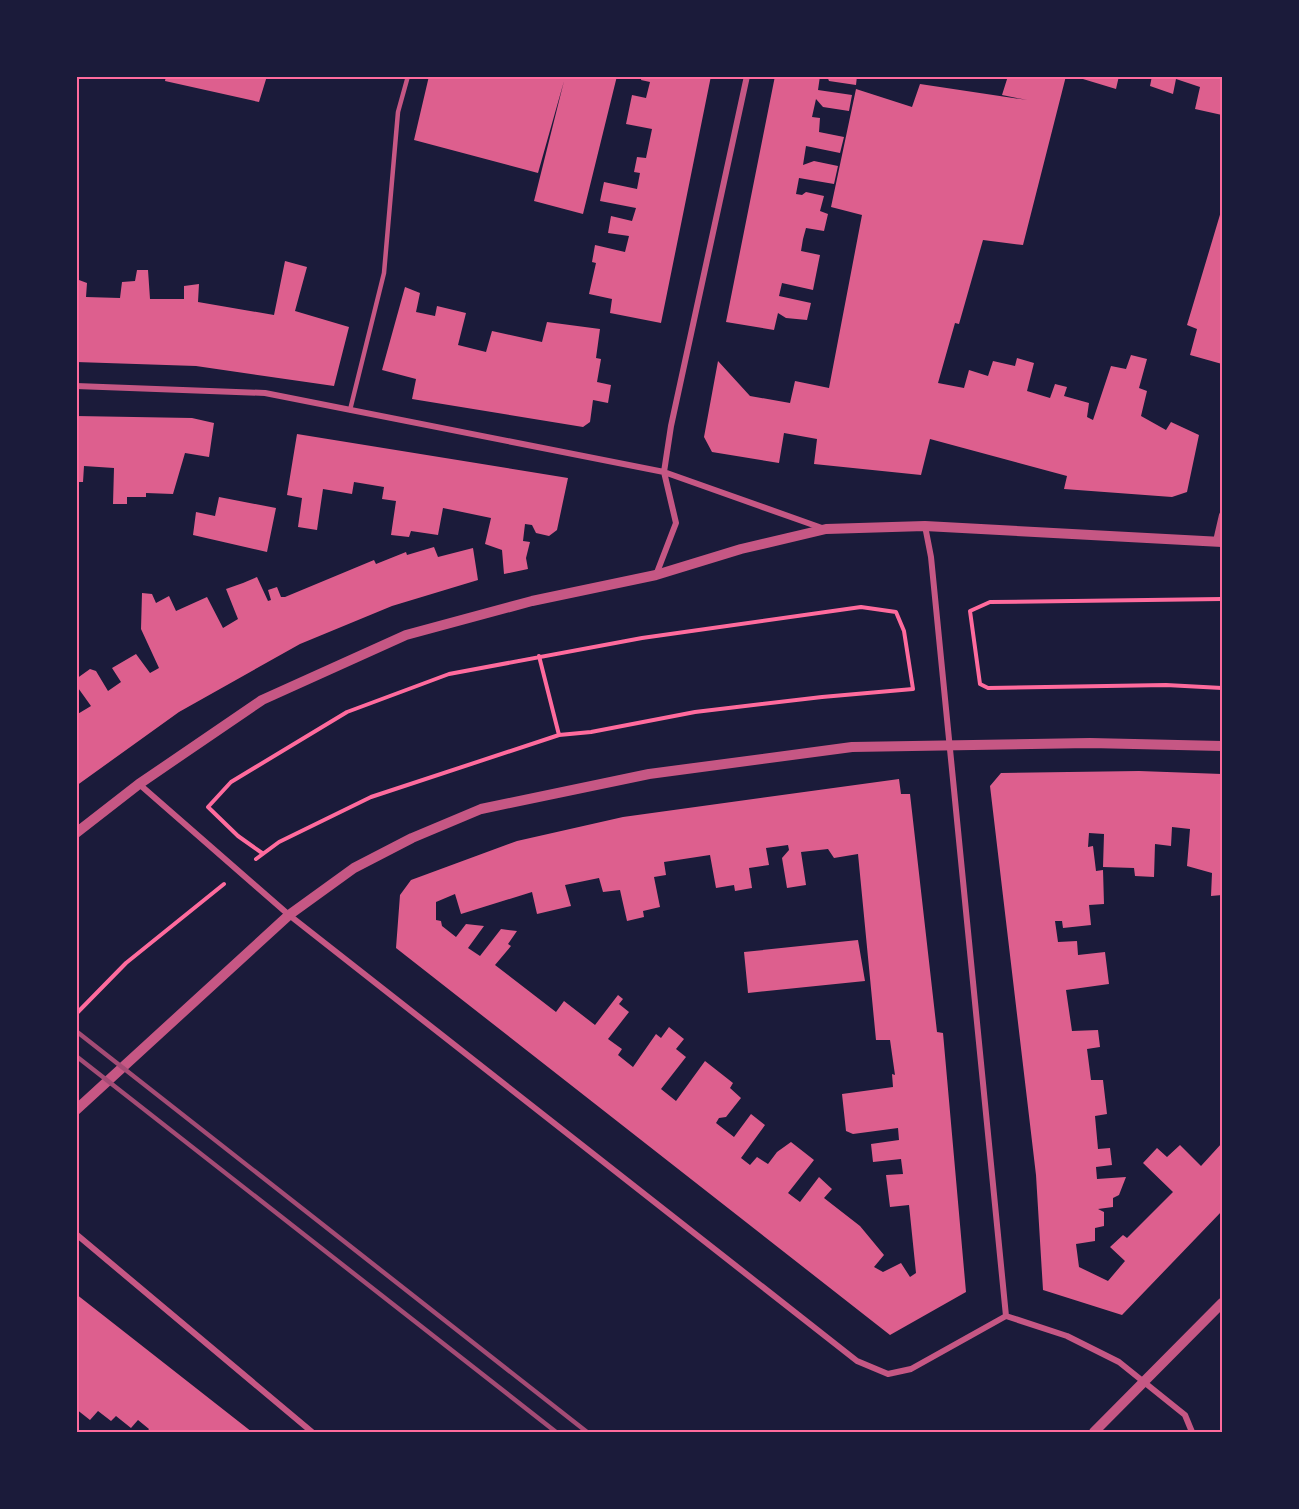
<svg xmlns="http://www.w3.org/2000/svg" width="1299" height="1509" font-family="'Open Sans',sans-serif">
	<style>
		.building { fill: #dd5f8e; fill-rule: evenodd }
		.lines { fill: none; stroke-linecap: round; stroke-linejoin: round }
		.path { stroke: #ff6b9d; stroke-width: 4 }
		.service { stroke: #c65784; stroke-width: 4.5 }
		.minor { stroke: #c65784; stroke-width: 6 }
		.tertiary { stroke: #c65784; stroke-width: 10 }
		.rail { stroke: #a44b75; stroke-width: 4.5 }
		.neatline { fill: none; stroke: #ff6b9d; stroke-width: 2 }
	</style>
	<rect width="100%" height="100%" fill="#1b1b3a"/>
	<path class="building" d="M 166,76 L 267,76 L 259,102 L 165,81 Z
		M 429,76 L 617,76 L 583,214 L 534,201 L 564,81 L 538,173 L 414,140 Z
		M 642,76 L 711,76 L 661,323 L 610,313 L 612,299 L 589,294 L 596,263 L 592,262 L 595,245 L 625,252 L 629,236 L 608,233 L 611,216 L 632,221 L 636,208 L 600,201 L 604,182 L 637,189 L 640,173 L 634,172 L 637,157 L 646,158 L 652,129 L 626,124 L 632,95 L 646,98 L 650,82 L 641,80 Z
		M 775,76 L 820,76 L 818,90 L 852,95 L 849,111 L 823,107 L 816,99 L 812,117 L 820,118 L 819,132 L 844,137 L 840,153 L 806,146 L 803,165 L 814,161 L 838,166 L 834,184 L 799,178 L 796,194 L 802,195 L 806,192 L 824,196 L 820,211 L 828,214 L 824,231 L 806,228 L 803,239 L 801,251 L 820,255 L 813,290 L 782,283 L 779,296 L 811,303 L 807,320 L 786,318 L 778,313 L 774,330 L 726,322 Z
		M 827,76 L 857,76 L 856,85 L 829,81 Z
		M 1008,76 L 1066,76 L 1023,245 L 983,240 L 959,324 L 955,323 L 938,383 L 964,388 L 969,370 L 988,376 L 993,361 L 1015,366 L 1017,358 L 1034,363 L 1027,391 L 1050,398 L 1055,384 L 1067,387 L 1064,396 L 1089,403 L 1087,417 L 1093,420 L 1111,366 L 1126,369 L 1131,355 L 1147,359 L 1139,388 L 1147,391 L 1141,416 L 1166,430 L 1171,422 L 1199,435 L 1187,492 L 1172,497 L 1064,489 L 1067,476 L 930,439 L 921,475 L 814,464 L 817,439 L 784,433 L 779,463 L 712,452 L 704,437 L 718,361 L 750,396 L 790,403 L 795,381 L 829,388 L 862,215 L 831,207 L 856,89 L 912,107 L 920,84 L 1027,100 L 1002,95 Z
		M 1073,76 L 1119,76 L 1116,89 Z
		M 1152,76 L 1222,76 L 1222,115 L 1195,109 L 1200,87 L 1176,79 L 1173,94 L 1150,86 Z
		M 1222,208 L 1222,364 L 1190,355 L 1197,329 L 1187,325 Z
		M 285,261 L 307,267 L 295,311 L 349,327 L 334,386 L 196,366 L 76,362 L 76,275 L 79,275 L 79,280 L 87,283 L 86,297 L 120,298 L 122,282 L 135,281 L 137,270 L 148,270 L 150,299 L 184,299 L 184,286 L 199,284 L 198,302 L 274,315 Z
		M 405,287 L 420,293 L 416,312 L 435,316 L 437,306 L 466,313 L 458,345 L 486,352 L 492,331 L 542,342 L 547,322 L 600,329 L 596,358 L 601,359 L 597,382 L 611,385 L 608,403 L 593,400 L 590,422 L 583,427 L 412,399 L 416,379 L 382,370 Z
		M 76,416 L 192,418 L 214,423 L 209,457 L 185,453 L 173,494 L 146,493 L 146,497 L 127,497 L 127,504 L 113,504 L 114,468 L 84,466 L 83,482 L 76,482 Z
		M 297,434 L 568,478 L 557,530 L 549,536 L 536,533 L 532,525 L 525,524 L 523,541 L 530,542 L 526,558 L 528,569 L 504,574 L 502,550 L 485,544 L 491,518 L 443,508 L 438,535 L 411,531 L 409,537 L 391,535 L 396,501 L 382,499 L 384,487 L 354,482 L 352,494 L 323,489 L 317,530 L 298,527 L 302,498 L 287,495 Z
		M 219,497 L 276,508 L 267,552 L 193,535 L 196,512 L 215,516 Z
		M 434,547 L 438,557 L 473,548 L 478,580 L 392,606 L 300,644 L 179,712 L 76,786 L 76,715 L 91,706 L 76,685 L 76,679 L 90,669 L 96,671 L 108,691 L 121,682 L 112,668 L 136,654 L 150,673 L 159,668 L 141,629 L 142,593 L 152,594 L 156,603 L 169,596 L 176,611 L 207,597 L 223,628 L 238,619 L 226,589 L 243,583 L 257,577 L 268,601 L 271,600 L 268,590 L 277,587 L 281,597 L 285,597 L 374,560 L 376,564 L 406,552 L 407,555 Z
		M 1139,771 L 1222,774 L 1222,895 L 1211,896 L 1212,873 L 1187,866 L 1190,829 L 1172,827 L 1171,846 L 1155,844 L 1154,877 L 1135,876 L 1134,868 L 1103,867 L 1104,834 L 1089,833 L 1088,847 L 1093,846 L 1096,871 L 1103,870 L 1104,904 L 1089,905 L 1091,925 L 1063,928 L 1062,921 L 1055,921 L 1058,942 L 1077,941 L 1078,955 L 1105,952 L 1109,984 L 1066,990 L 1072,1031 L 1098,1030 L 1100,1047 L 1087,1049 L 1091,1080 L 1103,1080 L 1107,1114 L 1095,1116 L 1098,1149 L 1110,1148 L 1112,1165 L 1096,1167 L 1097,1179 L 1126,1177 L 1119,1195 L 1113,1198 L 1113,1207 L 1098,1209 L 1104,1212 L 1104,1226 L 1095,1228 L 1095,1241 L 1076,1244 L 1079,1267 L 1108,1281 L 1125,1261 L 1110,1247 L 1123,1235 L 1127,1238 L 1173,1192 L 1143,1163 L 1157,1148 L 1167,1157 L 1180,1145 L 1201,1166 L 1222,1143 L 1222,1211 L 1122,1315 L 1043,1290 L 1036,1175 L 990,786 L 1001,773 Z
		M 899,779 L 901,794 L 910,794 L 937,1032 L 943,1033 L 966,1292 L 890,1335 L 396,948 L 400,895 L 411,880 L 517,841 L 623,817 ZM 788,845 L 789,850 L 782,858 L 787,888 L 806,885 L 801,852 L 828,849 L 834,858 L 858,854 L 876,1040 L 890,1040 L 895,1075 L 892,1074 L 893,1087 L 842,1094 L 846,1131 L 853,1134 L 898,1128 L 899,1140 L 871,1144 L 873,1162 L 901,1159 L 903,1174 L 886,1175 L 890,1207 L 909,1205 L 916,1273 L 910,1277 L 901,1263 L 883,1272 L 874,1267 L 884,1255 L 860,1226 L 824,1198 L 832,1189 L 819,1177 L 800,1202 L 788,1193 L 814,1160 L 791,1142 L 777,1152 L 768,1164 L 757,1157 L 750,1165 L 741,1158 L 765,1125 L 751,1114 L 734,1137 L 716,1123 L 719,1118 L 726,1117 L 741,1098 L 730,1088 L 733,1083 L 705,1061 L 676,1101 L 661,1089 L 686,1057 L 676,1049 L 684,1039 L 669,1027 L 661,1038 L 656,1034 L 633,1067 L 618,1055 L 622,1049 L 608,1039 L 629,1012 L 619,1004 L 623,999 L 618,995 L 595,1025 L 564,1001 L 556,1012 L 495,965 L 511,946 L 508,944 L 517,931 L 501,929 L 480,956 L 468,948 L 484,926 L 466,924 L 456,937 L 442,926 L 441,921 L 436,920 L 436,902 L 455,894 L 461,914 L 532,892 L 537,914 L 571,906 L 565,885 L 599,878 L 603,892 L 620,890 L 627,921 L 644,917 L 643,911 L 660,907 L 654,877 L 666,875 L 664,862 L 710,855 L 716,888 L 734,885 L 735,891 L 752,888 L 749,868 L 769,865 L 766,848 Z
		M 858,940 L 865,981 L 748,993 L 744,952 Z
		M 76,1294 L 215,1403 L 252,1432 L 147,1432 L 149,1429 L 138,1420 L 131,1428 L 116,1416 L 111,1421 L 98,1411 L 90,1420 L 76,1409 Z"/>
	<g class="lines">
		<path class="path" d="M 1222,599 L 990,602 L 970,611 L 980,684 L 988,688 L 1166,685 L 1222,688
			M 539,656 L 559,735
			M 256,859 L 279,842 L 371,797 L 559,735 L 591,732 L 695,712 L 822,697 L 913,689 L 904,631 L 896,612 L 861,607 L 642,638 L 449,674 L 347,712 L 231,782 L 208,807 L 238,836 L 262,853
			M 76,1014 L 126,963 L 224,884"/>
		<path class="service" d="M 350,410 L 384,273 L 398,112 L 408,76"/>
		<path class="minor" d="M 76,386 L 265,393 L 664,472 L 822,528
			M 925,526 L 931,557 L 1006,1316
			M 1216,541 L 1222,515
			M 656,575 L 676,523 L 664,472 L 671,426 L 747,76
			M 139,784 L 289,915 L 857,1361 L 888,1374 L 911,1369 L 1006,1316
			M 76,1234 L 312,1432
			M 1006,1316 L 1067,1336 L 1119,1362 L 1185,1415 L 1192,1432"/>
		<path class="tertiary" d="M 76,833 L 139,784 L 262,700 L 406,635 L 532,601 L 656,575 L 741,549 L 826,529 L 925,526 L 1222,542
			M 76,1110 L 289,915 L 354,868 L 412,838 L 481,809 L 649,774 L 852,747 L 1090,743 L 1222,746
			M 1094,1432 L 1222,1303"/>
		<path class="rail" d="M 76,1031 L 587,1432
			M 76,1056 L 556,1432"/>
	</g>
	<rect width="1299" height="1509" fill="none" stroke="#1b1b3a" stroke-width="156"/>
	<rect x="78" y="78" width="1143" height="1353" class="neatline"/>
</svg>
